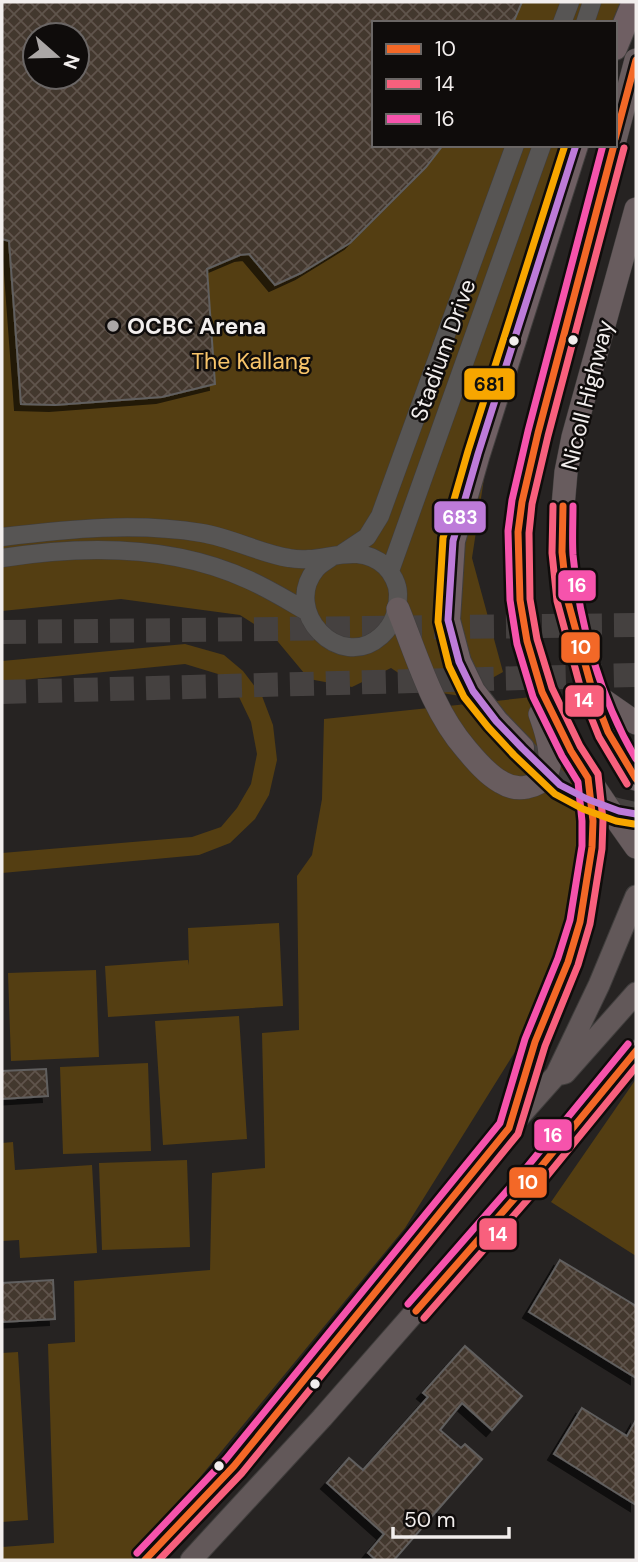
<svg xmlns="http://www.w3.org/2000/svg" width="638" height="1562" font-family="'DM Sans',sans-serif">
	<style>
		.green { fill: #543e12; fill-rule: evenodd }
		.building { fill: url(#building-cross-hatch); stroke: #615f5e; stroke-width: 2; fill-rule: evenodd; filter: url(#shadow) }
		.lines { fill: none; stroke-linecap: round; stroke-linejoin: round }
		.motorway-tunnel { stroke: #454140; stroke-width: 24; stroke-dasharray: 24 12; stroke-linecap: butt }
		.tertiary-casing { stroke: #403e3d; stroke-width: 19 }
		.primary-casing { stroke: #403e3d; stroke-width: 23 }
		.trunk-casing { stroke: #403e3d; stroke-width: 24 }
		.motorway-casing { stroke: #403e3d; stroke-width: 26 }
		.tertiary { stroke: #575554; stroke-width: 18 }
		.primary { stroke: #625859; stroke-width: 21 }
		.trunk { stroke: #685c5e; stroke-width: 23 }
		.motorway { stroke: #6f5f63; stroke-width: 24 }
		.bus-1-casing { stroke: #0f0c0b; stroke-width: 12 }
		.bus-2-casing { stroke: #0f0c0b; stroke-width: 12 }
		.bus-3-casing { stroke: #0f0c0b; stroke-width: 12 }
		.bus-4-casing { stroke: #0f0c0b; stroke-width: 12 }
		.bus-5-casing { stroke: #0f0c0b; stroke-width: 12 }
		.bus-1 { stroke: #f36827; stroke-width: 7 }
		.bus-2 { stroke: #f8607d; stroke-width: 7 }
		.bus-3 { stroke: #f653ac; stroke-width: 7 }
		.bus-4 { stroke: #bd7bd9; stroke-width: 7 }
		.bus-5 { stroke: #f7a600; stroke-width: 7 }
		.poi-dot { fill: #aba7a6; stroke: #0f0c0b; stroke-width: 2.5 }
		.bus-dot { fill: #f2eeed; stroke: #0f0c0b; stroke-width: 2.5 }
		.labels { text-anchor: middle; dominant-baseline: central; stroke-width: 5; stroke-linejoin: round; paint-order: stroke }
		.poi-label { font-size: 23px; font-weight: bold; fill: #f2eeed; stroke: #0f0c0b; text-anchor: start }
		.street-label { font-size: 23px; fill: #f2eeed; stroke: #0f0c0b }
		.park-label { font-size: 23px; fill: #f7c46a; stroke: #0f0c0b }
		.line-badge { stroke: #0f0c0b; stroke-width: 2.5 }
		.badge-label { font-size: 19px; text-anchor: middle; font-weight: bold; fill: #fff }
		.pale-badge-label { font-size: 19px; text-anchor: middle; font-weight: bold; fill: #111 }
	</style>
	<defs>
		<pattern id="building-cross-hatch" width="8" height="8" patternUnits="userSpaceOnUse" patternTransform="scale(1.75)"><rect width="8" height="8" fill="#43372d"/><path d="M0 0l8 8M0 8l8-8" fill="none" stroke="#5f544c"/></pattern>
		<filter id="shadow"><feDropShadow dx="-6" dy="6" stdDeviation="0" flood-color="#0009"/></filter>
	</defs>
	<rect width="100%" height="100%" fill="#262322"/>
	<path class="green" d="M 2,2 L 621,2 L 615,23 L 374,23 L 374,145 L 576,145 L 495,406 L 472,558 L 503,672 L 460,696 L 424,690 L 391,668 L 352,687 L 309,679 L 274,637 L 240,615 L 121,599 L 2,611 ZM 35,35 L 77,35 L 77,77 L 35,77 Z
		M 185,644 L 224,655 L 243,671 L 262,696 L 273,725 L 277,760 L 269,795 L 255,819 L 230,843 L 199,855 L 2,873 L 2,853 L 192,837 L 221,827 L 237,808 L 251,784 L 257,754 L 251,722 L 239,697 L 218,674 L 185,664 L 2,682 L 2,661 Z
		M 542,696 L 588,778 L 565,962 L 528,1031 L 405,1228 L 132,1560 L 2,1560 L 2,1547 L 54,1543 L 48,1344 L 75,1342 L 74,1281 L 210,1270 L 212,1173 L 265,1168 L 262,1033 L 299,1030 L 297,876 L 312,855 L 322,799 L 324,719 Z
		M 279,923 L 283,1006 L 108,1017 L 105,966 L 188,960 L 189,965 L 188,928 Z
		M 96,970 L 99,1057 L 11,1061 L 8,973 Z
		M 239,1016 L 247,1139 L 163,1145 L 155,1021 Z
		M 148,1063 L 151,1151 L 63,1154 L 60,1067 Z
		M 636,1079 L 636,1256 L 551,1202 Z
		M 13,1142 L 15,1170 L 92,1165 L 97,1253 L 20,1258 L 19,1240 L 2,1241 L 2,1143 Z
		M 187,1160 L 190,1247 L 102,1250 L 99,1163 Z
		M 18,1352 L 28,1520 L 2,1522 L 2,1353 Z"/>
	<path class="building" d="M 2,2 L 522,2 L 513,23 L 374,23 L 374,145 L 443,145 L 426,167 L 350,243 L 301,273 L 275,285 L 249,254 L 240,255 L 207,269 L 215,384 L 162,397 L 55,405 L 21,404 L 9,241 L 2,239 ZM 35,35 L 77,35 L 77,77 L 35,77 Z
		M 46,1069 L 48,1096 L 2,1099 L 2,1071 Z
		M 560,1260 L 636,1306 L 636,1378 L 529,1312 Z
		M 53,1280 L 55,1319 L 2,1322 L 2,1283 Z
		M 465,1346 L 522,1396 L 492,1430 L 462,1403 L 440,1430 L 461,1448 L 465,1444 L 482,1459 L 394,1560 L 376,1560 L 368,1553 L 384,1534 L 327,1483 L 349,1458 L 363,1470 L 428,1397 L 423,1393 Z
		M 582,1408 L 627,1436 L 636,1420 L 636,1505 L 554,1454 Z"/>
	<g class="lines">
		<path class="motorway-tunnel" d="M 2,632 L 636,625
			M 2,692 L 636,675
			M 522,748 C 534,760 546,773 559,783 C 579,800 611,810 636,814"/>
		<defs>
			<path id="tertiary" d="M 562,23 L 570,2
				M 585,23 L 592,2
				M 2,537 C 69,529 135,522 202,533 C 232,538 259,553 289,558 C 323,565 356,540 385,566 C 392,573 398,584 398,594 C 398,611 394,624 381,636 C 340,673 281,611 316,569 C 320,564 328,560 333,556
				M 343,553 L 367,537 L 380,516 L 515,145
				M 2,558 C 84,545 172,544 249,580 C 269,589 287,600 306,611
				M 390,571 L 542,145"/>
			<path id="primary" d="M 561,1074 L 565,1073 L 636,993
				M 145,1560 L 234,1466 L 509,1128 L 556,1075 L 599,985 L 636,896
				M 191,1560 L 322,1418 L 521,1191 L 636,1051"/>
			<path id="trunk" d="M 615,140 L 636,60
				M 614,145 C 596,212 579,279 562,346 C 548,398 528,451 521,505 C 513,567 519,635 543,693 C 566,749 601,798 636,847
				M 636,209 L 573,437 L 566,472 L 562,518 L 563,573 L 567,598 L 593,693 L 608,732 L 636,779
				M 398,609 C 417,656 432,710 466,749 C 476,761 488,775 501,782 C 509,787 518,789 527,787 C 563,780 548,736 540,714
				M 593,693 L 636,723
				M 509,1128 C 517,1098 524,1069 535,1040 C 550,1000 572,962 581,920 C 591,872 594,830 588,782"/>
			<path id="motorway" d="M 615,48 L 634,2
				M 522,748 L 496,721 L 473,691 L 459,662 L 448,620 L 453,541 L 478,454 L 576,145"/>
		</defs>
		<use href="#tertiary" class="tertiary-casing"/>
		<use href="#primary" class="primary-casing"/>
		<use href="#trunk" class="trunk-casing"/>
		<use href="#motorway" class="motorway-casing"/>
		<use href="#tertiary" class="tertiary"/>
		<use href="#primary" class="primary"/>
		<use href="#trunk" class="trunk"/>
		<use href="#motorway" class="motorway"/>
		<defs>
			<path id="bus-1" d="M 615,139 L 636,60
				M 563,506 L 562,552 L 567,598 L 593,693 L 608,732 L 636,779
				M 416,1311 L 521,1191 L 636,1051
				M 145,1560 L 234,1466 L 509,1128 L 535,1042 L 568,962 L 580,922 L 592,847 L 593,821 L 588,778 L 571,751 L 542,692 L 527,641 L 520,600 L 518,532 L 522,502 L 538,433 L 614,145"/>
			<path id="bus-2" d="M 553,506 L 552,553 L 557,601 L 583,697 L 599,737 L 627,784
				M 424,1318 L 529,1198 L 636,1067
				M 159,1560 L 242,1473 L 518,1134 L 545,1046 L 578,965 L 590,924 L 602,849 L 603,820 L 598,774 L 580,746 L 552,688 L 537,639 L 530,599 L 529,533 L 532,504 L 548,436 L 624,148"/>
			<path id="bus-3" d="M 573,506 C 573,522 572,539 573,555 C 579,624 601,700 636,759
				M 408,1304 L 513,1184 L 628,1044
				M 137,1553 L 226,1459 L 500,1123 L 525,1039 L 558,958 L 570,920 L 582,846 L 582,821 L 578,782 L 562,756 L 533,697 L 517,644 L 510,600 L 508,531 L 512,500 L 528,431 L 603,145"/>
			<path id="bus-4" d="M 576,145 L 478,454 L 453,541 L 448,620 L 459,662 L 473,691 L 496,721 L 522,748 L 560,785 L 587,799 L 619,811 L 636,814"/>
			<path id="bus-5" d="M 565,145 L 468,451 L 443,538 L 438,622 L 449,666 L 464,697 L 488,727 L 514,755 L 555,794 L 583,809 L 616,821 L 634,824"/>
		</defs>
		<use href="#bus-1" class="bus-1-casing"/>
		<use href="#bus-2" class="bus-2-casing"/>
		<use href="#bus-3" class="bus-3-casing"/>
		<use href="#bus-4" class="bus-4-casing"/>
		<use href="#bus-5" class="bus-5-casing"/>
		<use href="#bus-1" class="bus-1"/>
		<use href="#bus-2" class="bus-2"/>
		<use href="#bus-3" class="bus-3"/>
		<use href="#bus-4" class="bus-4"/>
		<use href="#bus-5" class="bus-5"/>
	</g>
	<circle class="poi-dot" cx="113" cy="326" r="7"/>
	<g class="bus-dot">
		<circle cx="573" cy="340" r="6"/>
		<circle cx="514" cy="341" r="6"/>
		<circle cx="315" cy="1384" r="6"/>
		<circle cx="219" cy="1466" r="6"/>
	</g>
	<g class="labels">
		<g class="poi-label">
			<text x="127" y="326">OCBC Arena</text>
		</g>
		<g class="street-label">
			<text transform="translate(443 350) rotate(-70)">Stadium Drive</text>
			<text transform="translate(587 395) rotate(-76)">Nicoll Highway</text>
		</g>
		<g class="park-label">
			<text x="251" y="361">The Kallang</text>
		</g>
	</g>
	<g class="line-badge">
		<rect x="463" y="367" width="53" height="34" rx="7" fill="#f7a600"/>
		<rect x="433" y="500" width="54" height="34" rx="7" fill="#bd7bd9"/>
		<rect x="557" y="569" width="40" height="33" rx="7" fill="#f653ac"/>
		<rect x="560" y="631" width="41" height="33" rx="7" fill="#f36827"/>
		<rect x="564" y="684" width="41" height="34" rx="7" fill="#f8607d"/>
		<rect x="533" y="1118" width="40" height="34" rx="7" fill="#f653ac"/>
		<rect x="508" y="1166" width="40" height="33" rx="7" fill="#f36827"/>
		<rect x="478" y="1217" width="40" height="34" rx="7" fill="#f8607d"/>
	</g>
	<g class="badge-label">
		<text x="460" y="524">683</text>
		<text x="577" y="592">16</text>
		<text x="581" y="654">10</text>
		<text x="584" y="707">14</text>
		<text x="553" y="1142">16</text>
		<text x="528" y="1189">10</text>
		<text x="498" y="1241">14</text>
	</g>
	<g class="pale-badge-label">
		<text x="489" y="391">681</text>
	</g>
	<rect width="638" height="1562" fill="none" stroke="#f2eeed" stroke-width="7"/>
	<rect x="372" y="21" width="245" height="126" fill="#0f0c0b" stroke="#6a6665" stroke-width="2"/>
	<rect x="386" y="44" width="35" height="10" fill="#f36827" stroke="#6a6665" stroke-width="2"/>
	<text x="435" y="56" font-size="21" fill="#f2eeed">10</text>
	<rect x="386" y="79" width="35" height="10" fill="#f8607d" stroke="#6a6665" stroke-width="2"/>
	<text x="435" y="91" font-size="21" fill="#f2eeed">14</text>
	<rect x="386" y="114" width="35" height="10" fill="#f653ac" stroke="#6a6665" stroke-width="2"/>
	<text x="435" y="126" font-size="21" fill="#f2eeed">16</text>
	<g transform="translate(56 56) rotate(110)"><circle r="33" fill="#0f0c0b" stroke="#6a6665" stroke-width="2"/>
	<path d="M0-5L12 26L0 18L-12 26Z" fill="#aba7a6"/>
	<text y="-10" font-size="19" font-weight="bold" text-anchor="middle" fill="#f2eeed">N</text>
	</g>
	<path d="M393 1527v10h116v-10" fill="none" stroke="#f2eeed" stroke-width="3.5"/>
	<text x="404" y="1527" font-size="21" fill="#f2eeed" stroke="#0f0c0b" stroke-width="5" paint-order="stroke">50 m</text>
</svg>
